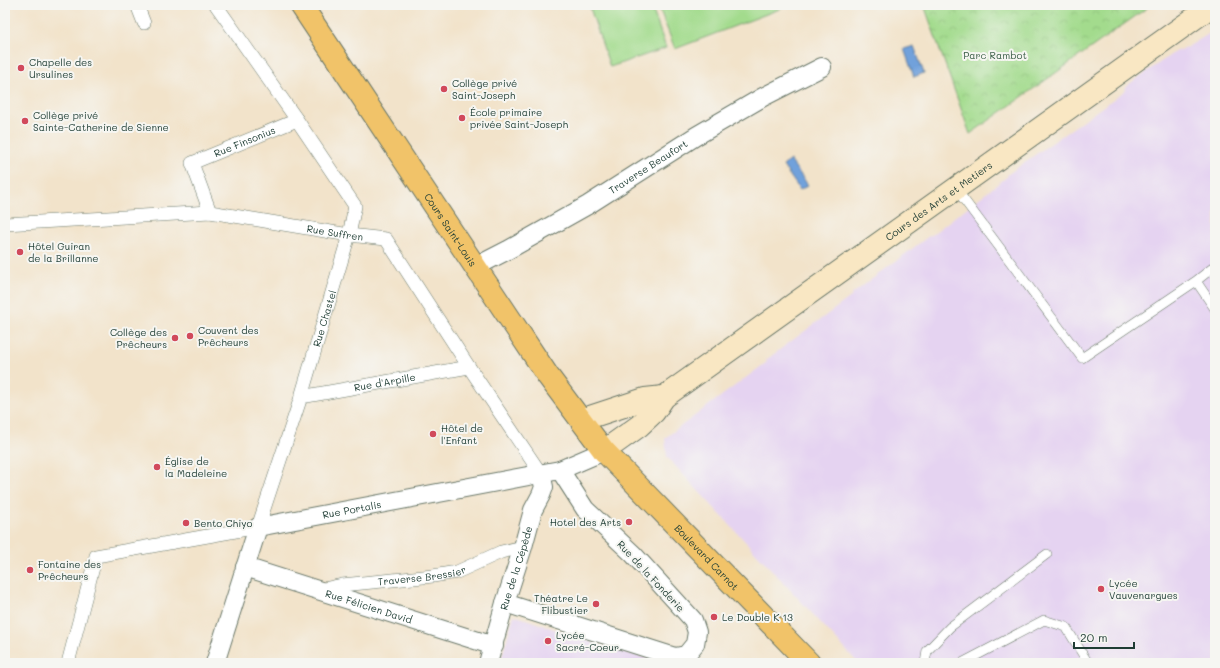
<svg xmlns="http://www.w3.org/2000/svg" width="1220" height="668" font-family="Mali,sans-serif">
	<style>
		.built { fill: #e5d3f1 }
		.park { fill: url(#park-crowns); stroke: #618c60 }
		.pitch { fill: #a3db8d; stroke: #618c60 }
		.water { fill: #71a1db; stroke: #486f88 }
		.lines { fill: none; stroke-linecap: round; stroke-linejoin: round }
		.service-casing { stroke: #697768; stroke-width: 10 }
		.pedestrian-casing { stroke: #697768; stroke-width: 14 }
		.minor-casing { stroke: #697768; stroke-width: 20 }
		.secondary-casing { stroke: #697768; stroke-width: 24 }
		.primary-casing { stroke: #697768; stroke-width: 24 }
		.service { stroke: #fff; stroke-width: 9 }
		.pedestrian { stroke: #fff; stroke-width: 13 }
		.minor { stroke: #fff; stroke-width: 18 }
		.secondary { stroke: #f9e7c3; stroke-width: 22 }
		.primary { stroke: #f1c369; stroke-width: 22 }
		.poi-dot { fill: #d1495b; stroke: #f6f6f2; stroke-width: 1.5 }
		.labels { text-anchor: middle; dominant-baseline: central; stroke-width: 4; stroke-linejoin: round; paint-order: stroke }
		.park-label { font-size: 10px; fill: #395d46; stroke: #f6f6f2 }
		.poi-label { font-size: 10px; fill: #1f3d34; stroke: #f6f6f2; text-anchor: start }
		.street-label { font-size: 10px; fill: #1f3d34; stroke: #f6f6f2 }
	</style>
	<defs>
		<pattern id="park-crowns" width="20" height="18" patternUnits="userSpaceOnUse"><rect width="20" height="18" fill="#a3db8d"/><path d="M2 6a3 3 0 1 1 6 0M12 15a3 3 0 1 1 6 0" fill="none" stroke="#8cbd7a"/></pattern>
	</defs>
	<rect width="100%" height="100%" fill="#f6f6f2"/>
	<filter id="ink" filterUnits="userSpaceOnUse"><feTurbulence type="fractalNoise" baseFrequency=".025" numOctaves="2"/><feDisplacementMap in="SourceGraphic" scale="8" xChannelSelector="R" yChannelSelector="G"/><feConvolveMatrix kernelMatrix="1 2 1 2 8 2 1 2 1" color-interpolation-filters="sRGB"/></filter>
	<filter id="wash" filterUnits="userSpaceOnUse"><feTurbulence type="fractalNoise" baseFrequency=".012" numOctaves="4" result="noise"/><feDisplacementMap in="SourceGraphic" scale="16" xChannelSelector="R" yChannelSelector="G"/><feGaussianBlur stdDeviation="0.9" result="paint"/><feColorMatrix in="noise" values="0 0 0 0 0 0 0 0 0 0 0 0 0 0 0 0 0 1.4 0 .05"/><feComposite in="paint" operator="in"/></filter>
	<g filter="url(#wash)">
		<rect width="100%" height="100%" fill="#f2e3ca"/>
		<path class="built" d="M 1215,30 L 1215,663 L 858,663 L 667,457 L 665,438 L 767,362 L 766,360 L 852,296 L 851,295 L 929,236 L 930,236 L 1008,176 L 1007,175 L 1126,90 L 1125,87 L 1179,49 L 1181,51 Z
			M 514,615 L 605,647 L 665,663 L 500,663 Z"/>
		<path class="park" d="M 924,5 L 1151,5 L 970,134 Z"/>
		<path class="pitch" d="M 589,5 L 651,5 L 666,48 L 610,67 Z
			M 658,5 L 790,5 L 675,49 Z"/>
		<path class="water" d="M 914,46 L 924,73 L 914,77 L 904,49 Z
			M 790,160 L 808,185 L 800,190 L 783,166 Z"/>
	</g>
	<g filter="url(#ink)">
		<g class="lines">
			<defs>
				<path id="service" d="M 956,189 L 1082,358 L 1196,281 L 1215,266
					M 1196,281 L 1215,309
					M 925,663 L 927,651 L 950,627 L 1047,554
					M 962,663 L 1044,620 L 1066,627 L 1088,663"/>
				<g id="pedestrian">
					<path d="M 137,5 L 144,23"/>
					<path id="s1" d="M 210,212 L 192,163 L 297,120"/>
					<path id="s2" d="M 5,224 L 210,212 L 349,235 L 386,239 L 469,367 L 541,474"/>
					<path id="s3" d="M 301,397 L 469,367"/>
					<path id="s4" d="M 319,590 L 342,585 L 433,576 L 457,572 L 501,552 L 523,547"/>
					<path id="s5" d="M 68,663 L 96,556 L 258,527 L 301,397 L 349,235 L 355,206 L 297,120 L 216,5"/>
				</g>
				<g id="minor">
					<path id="s6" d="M 475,267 L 508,250 L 588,205 L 696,136 L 763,97 L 822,67"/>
					<path id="s7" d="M 245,567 L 494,646"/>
					<path d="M 505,603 L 675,657 L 686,655 L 695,644 L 697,632 L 693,620 L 633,554 L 585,509 L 560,470"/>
					<path id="s8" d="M 215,663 L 258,527 L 560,470 L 604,451"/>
					<path id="s9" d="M 488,663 L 505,603 L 523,547 L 533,510 L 541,495 L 544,487 L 541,474"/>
				</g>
				<g id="secondary">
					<path d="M 581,420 L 645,399 L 664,397"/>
					<path id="s10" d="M 604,451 L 639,426 L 654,412 L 664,397 L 1213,5"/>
				</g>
				<g id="primary">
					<path id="s11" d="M 301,5 L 548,376 L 604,451 L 809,663"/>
				</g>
			</defs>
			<use href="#service" class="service-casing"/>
			<use href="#pedestrian" class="pedestrian-casing"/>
			<use href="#minor" class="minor-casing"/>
			<use href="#secondary" class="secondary-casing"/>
			<use href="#primary" class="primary-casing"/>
			<use href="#service" class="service"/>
			<use href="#pedestrian" class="pedestrian"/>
			<use href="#minor" class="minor"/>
			<use href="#secondary" class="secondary"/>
			<use href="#primary" class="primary"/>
		</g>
	</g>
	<g class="poi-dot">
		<circle cx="21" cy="68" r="4"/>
		<circle cx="444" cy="89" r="4"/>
		<circle cx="462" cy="118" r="4"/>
		<circle cx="25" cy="121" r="4"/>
		<circle cx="20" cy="252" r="4"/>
		<circle cx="190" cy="336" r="4"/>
		<circle cx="175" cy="338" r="4"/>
		<circle cx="433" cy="434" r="4"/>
		<circle cx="157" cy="467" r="4"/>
		<circle cx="629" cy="522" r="4"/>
		<circle cx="186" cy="523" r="4"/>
		<circle cx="30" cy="570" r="4"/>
		<circle cx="1101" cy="589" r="4"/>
		<circle cx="596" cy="604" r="4"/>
		<circle cx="714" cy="617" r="4"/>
		<circle cx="548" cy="641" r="4"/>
	</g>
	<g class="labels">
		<g class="park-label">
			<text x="995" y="55">Parc Rambot</text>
		</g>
		<g class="poi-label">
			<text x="29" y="62">Chapelle des<tspan x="29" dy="12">Ursulines</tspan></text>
			<text x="452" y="83">Collège privé<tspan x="452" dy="12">Saint-Joseph</tspan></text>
			<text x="470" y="112">École primaire<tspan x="470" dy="12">privée Saint-Joseph</tspan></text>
			<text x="33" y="115">Collège privé<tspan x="33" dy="12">Sainte-Catherine de Sienne</tspan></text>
			<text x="28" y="246">Hôtel Guiran<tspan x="28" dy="12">de la Brillanne</tspan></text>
			<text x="198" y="330">Couvent des<tspan x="198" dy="12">Prêcheurs</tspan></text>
			<text x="167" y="332" text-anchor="end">Collège des<tspan x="167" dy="12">Prêcheurs</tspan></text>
			<text x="441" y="428">Hôtel de<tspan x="441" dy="12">l'Enfant</tspan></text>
			<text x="165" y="461">Église de<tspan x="165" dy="12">la Madeleine</tspan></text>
			<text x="621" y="522" text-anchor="end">Hotel des Arts</text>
			<text x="194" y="523">Bento Chiyo</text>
			<text x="38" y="564">Fontaine des<tspan x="38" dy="12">Prêcheurs</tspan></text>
			<text x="1109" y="583">Lycée<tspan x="1109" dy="12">Vauvenargues</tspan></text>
			<text x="588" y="598" text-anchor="end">Théatre Le<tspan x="588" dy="12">Flibustier</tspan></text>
			<text x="722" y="617">Le Double K 13</text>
			<text x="556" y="635">Lycée<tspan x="556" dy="12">Sacré-Coeur</tspan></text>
		</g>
		<g class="street-label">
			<text stroke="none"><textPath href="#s1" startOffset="109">Rue Finsonius</textPath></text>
			<text stroke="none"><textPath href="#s6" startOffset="200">Traverse Beaufort</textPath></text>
			<text stroke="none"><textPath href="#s10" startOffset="419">Cours des Arts et Metiers</textPath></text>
			<text stroke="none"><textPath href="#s11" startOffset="270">Cours Saint-Louis</textPath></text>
			<text stroke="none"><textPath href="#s2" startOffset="332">Rue Suffren</textPath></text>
			<text stroke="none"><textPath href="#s5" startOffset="494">Rue Chastel</textPath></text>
			<text stroke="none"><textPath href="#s3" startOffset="85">Rue d'Arpille</textPath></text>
			<text stroke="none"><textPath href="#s8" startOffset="238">Rue Portalis</textPath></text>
			<text stroke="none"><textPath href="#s11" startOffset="687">Boulevard Carnot</textPath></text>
			<text stroke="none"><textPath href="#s9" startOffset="99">Rue de la Cépède</textPath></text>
			<text stroke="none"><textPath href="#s4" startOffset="104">Traverse Bressier</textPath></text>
			<text transform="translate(651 576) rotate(47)">Rue de la Fonderie</text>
			<text stroke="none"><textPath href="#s7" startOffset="130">Rue Félicien David</textPath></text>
		</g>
	</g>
	<rect width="1220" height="668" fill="none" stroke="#f6f6f2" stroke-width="20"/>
	<path d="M1074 642v6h60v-6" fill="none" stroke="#1f3d34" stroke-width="2"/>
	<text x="1080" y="642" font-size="12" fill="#1f3d34" stroke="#f6f6f2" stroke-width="3" paint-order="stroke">20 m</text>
</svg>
